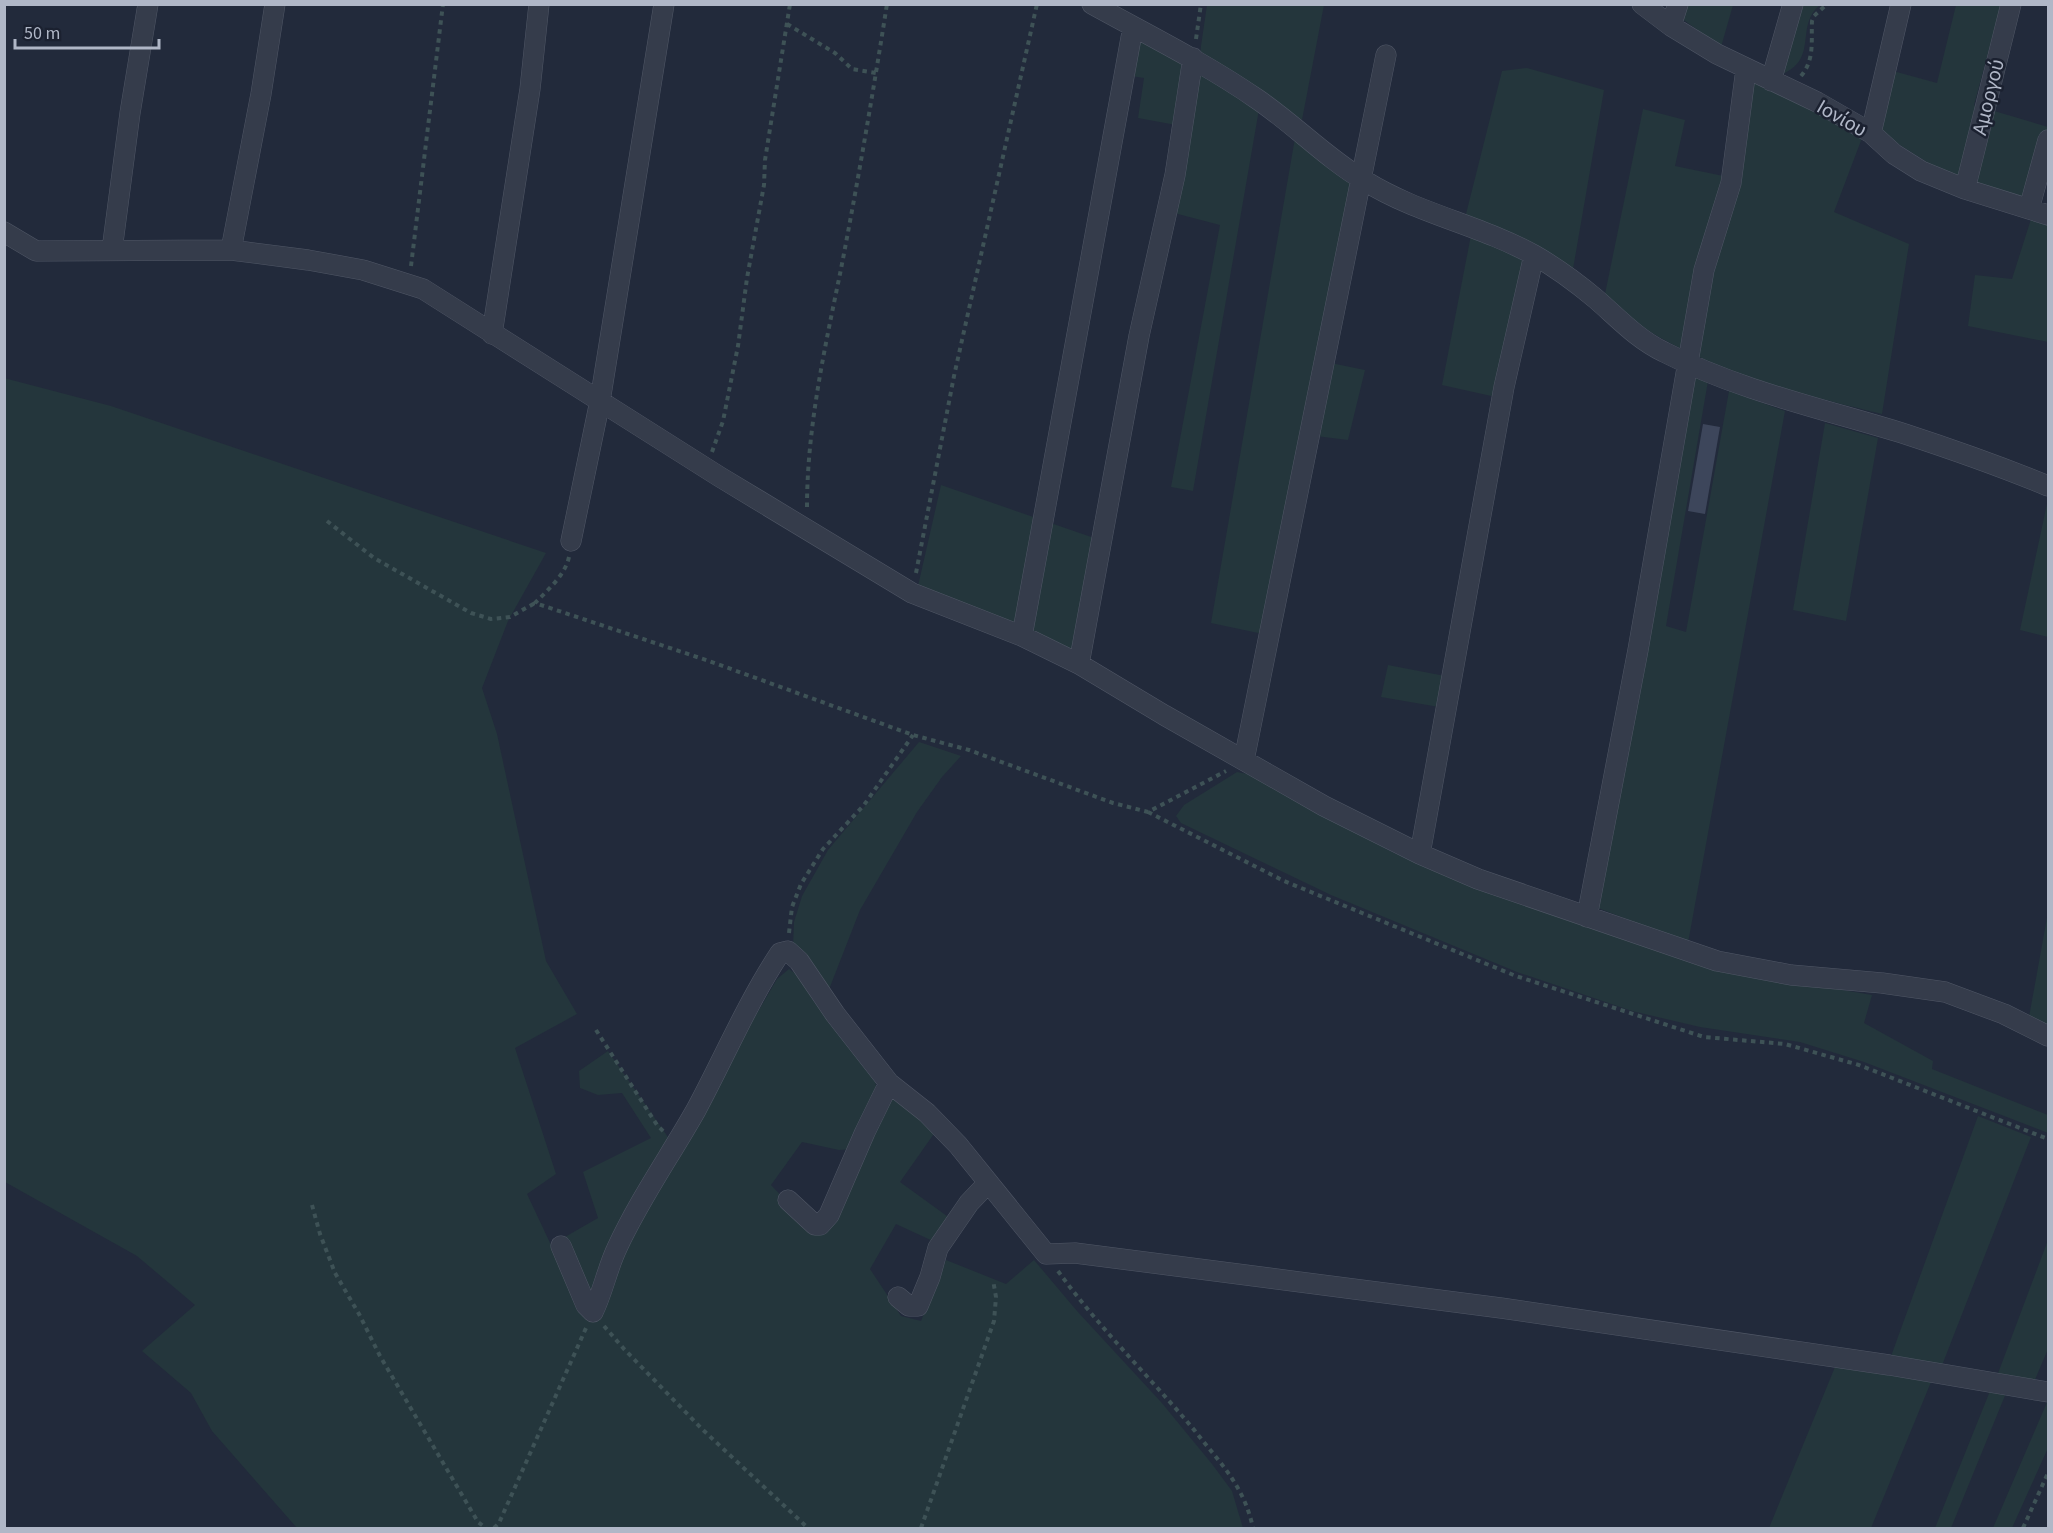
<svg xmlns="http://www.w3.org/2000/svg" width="2053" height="1533" font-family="'Source Sans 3',sans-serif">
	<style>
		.green { fill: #24363c }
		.building { fill: #3d465b }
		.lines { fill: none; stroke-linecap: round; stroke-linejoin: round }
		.minor-casing { stroke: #505766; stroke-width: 21 }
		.path { stroke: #3e5256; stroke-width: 4; stroke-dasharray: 4.5 4.5; stroke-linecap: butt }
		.minor { stroke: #353c4b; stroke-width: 20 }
		.labels { text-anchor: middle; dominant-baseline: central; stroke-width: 5; stroke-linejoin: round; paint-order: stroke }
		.street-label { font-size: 21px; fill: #b0b7c7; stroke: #1b2130 }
	</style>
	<rect width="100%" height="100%" fill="#222a3b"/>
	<path class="green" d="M 1207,5 L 1324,5 L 1302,120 L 1262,92 L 1193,491 L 1171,487 L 1220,225 L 1174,213 L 1176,125 L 1138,118 L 1144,78 L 1131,76 L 1138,40 L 1199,73 L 1201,46 Z
		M 1685,5 L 1733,5 L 1721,47 L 1681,18 Z
		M 1800,5 L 1820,5 C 1794,26 1820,60 1780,75 Z
		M 1956,5 L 2001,5 L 1974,105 L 2048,127 L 2030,198 L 1984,187 L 1941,171 L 1879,132 L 1893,71 L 1937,83 Z
		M 1527,68 L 1604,90 L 1573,269 L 1465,218 L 1502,71 Z
		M 1752,80 L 1846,126 L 1843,129 L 1862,138 L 1834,212 L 1909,244 L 1882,414 C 1809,397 1724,374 1659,337 C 1639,326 1622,309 1605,294 L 1643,109 L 1685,120 L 1675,166 L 1738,179 Z
		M 1295,138 L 1354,185 L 1316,360 L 1365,370 L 1348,440 L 1316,436 L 1263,634 L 1211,623 Z
		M 2031,219 L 2048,224 L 2048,342 L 1968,326 L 1975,275 L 2012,279 Z
		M 1471,235 L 1509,252 L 1526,263 L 1496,397 L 1442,385 Z
		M 1693,375 L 1708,381 L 1666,626 L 1686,632 L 1729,391 L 1785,411 L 1688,943 L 1598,908 Z
		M 4,378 L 111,406 L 546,553 L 508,621 L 482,688 L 497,734 L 546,961 L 577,1014 L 515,1048 L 556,1174 L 527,1194 L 551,1245 L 598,1218 L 583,1172 L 651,1138 L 622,1093 L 598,1095 L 580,1088 L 579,1071 L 608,1051 L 677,1150 L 777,979 L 789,969 L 800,977 L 814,1002 L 873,1071 L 876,1086 L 870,1105 L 852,1149 L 839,1150 L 802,1142 L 771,1185 L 812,1228 L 892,1097 L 938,1128 L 900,1182 L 951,1219 L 935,1242 L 896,1224 L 870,1269 L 901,1316 L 921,1321 L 946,1260 L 1006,1284 L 1034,1260 L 1077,1311 L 1161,1402 L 1212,1464 L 1232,1491 L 1243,1528 L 297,1528 L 212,1431 L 191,1393 L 142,1351 L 195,1305 L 137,1256 L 5,1182 Z
		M 1825,423 L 1878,438 L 1846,621 L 1793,610 Z
		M 941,485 L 1097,539 L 1075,651 L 918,586 Z
		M 2048,499 L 2048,637 L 2020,630 Z
		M 1388,665 L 1445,676 L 1439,707 L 1381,697 Z
		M 919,742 L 961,756 L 942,777 L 917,812 L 860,910 L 828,992 L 793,946 L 794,922 L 802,896 L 828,850 Z
		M 1237,772 L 1248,774 L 1394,853 L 1473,885 L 1631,942 L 1708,967 L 1872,995 L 1864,1023 L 1933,1061 L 1932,1069 L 2048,1115 L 2048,1133 L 1864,1062 L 1800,1042 L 1700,1027 L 1632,1011 L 1517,972 L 1331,895 L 1181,823 L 1176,816 L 1184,805 Z
		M 2048,912 L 2048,1028 L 2029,1017 Z
		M 1978,1116 L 2031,1137 L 1941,1368 L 1890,1359 Z
		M 2048,1240 L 2048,1349 L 2034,1382 L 1997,1376 Z
		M 1835,1367 L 1931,1382 L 1871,1528 L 1769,1528 Z
		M 1990,1391 L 2006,1393 L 1951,1528 L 1935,1528 Z
		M 2048,1400 L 2048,1448 L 2012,1528 L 1993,1528 Z"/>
	<path class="building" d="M 1703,424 L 1720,427 L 1705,514 L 1688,511 Z"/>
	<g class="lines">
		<defs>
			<path id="minor" d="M 1092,4 C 1148,35 1205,63 1257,99 C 1294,124 1326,158 1365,181 C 1418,214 1480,225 1534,255 C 1555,267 1577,283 1596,299 C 1618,318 1637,339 1664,352 C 1740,391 1824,409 1905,434 C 1954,450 2002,467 2048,486
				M 1642,4 L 1671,26 L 1717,54 L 1817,102 L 1871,133 L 1894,154 L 1921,171 L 1965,189 L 2048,215
				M 1671,26 L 1678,4
				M 1771,81 L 1793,4
				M 1871,133 L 1901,4
				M 1965,189 L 2011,4
				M 2029,209 L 2048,140
				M 4,232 L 36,251 L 231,250 L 308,260 L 363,270 L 423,289 L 720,477 L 912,593 L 1022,636 L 1079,664 L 1164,715 L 1324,806 L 1420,854 L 1478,879 L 1717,961 L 1791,975 L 1882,983 L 1945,992 L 2004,1014 L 2048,1036
				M 112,250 L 130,113 L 148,4
				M 231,250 L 261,94 L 275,4
				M 492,334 L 530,89 L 539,4
				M 571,541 L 600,401 L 664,4
				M 1022,636 L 1133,27
				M 1079,664 L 1139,336 L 1175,175 L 1193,58
				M 1244,760 L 1386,55
				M 1420,854 L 1504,387 L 1534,255
				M 1587,917 L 1638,650 L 1704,270 L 1731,183 L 1746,69
				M 788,1200 L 815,1225 L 820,1225 L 829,1215 L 865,1132 L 889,1083
				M 561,1246 L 586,1305 L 593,1312 C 603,1292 607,1269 617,1248 C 639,1200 670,1156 696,1110 C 724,1058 747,1003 780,953 L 788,951 L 799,961 L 835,1014 L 889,1083 L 927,1113 L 958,1145 L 1046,1254 L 1075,1253 L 1501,1308 L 1889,1365 L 2048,1392
				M 898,1297 L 909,1306 L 918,1306 L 930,1277 L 938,1248 L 969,1203 L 987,1184"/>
		</defs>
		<use href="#minor" class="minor-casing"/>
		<path class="path" d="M 787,24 L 835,53 L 852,69 L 876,73
			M 1196,39 L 1201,4
			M 1801,76 C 1815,59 1811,41 1812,21 L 1814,16 L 1827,4
			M 411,266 L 443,4
			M 712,452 L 723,421 L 738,346 L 747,278 L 764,185 L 765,160 L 790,4
			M 807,507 C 807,427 825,347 841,269 C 858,181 873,93 887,4
			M 327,521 L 374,558 L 471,613 L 491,619 L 510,617 L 535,603
			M 569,557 C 565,575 548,590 535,603 L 709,661 L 913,735 L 969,750 L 1113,803 L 1148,812 L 1226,771
			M 916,573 L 954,376 L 1037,4
			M 1148,812 L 1284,881 L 1516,976 L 1704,1037 L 1785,1044 L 1859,1065 L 2048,1139
			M 789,933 L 792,907 L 801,884 L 823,849 L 864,805 L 913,735
			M 596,1030 L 657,1125 L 664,1132
			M 312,1205 L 320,1234 L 335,1273 L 359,1314 L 380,1356 L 478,1522 L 486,1528
			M 1058,1271 C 1099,1328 1150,1377 1195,1431 C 1221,1464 1244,1486 1253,1528
			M 604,1326 L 624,1349 L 703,1430 L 808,1528
			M 494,1528 L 499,1523 L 586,1328
			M 921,1528 L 994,1321 L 996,1297 L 993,1280
			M 2023,1528 L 2048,1473"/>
		<use href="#minor" class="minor"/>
	</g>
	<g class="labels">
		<g class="street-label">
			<text transform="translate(1988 97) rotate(-76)">Αμοργού</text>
			<text transform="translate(1842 118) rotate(30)">Ιονίου</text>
		</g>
	</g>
	<rect width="2053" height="1533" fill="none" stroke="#b0b7c7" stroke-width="12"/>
	<path d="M15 39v9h144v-9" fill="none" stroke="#b0b7c7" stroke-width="3"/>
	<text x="24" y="39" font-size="18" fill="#b0b7c7" stroke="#1b2130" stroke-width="4.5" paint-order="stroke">50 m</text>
</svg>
